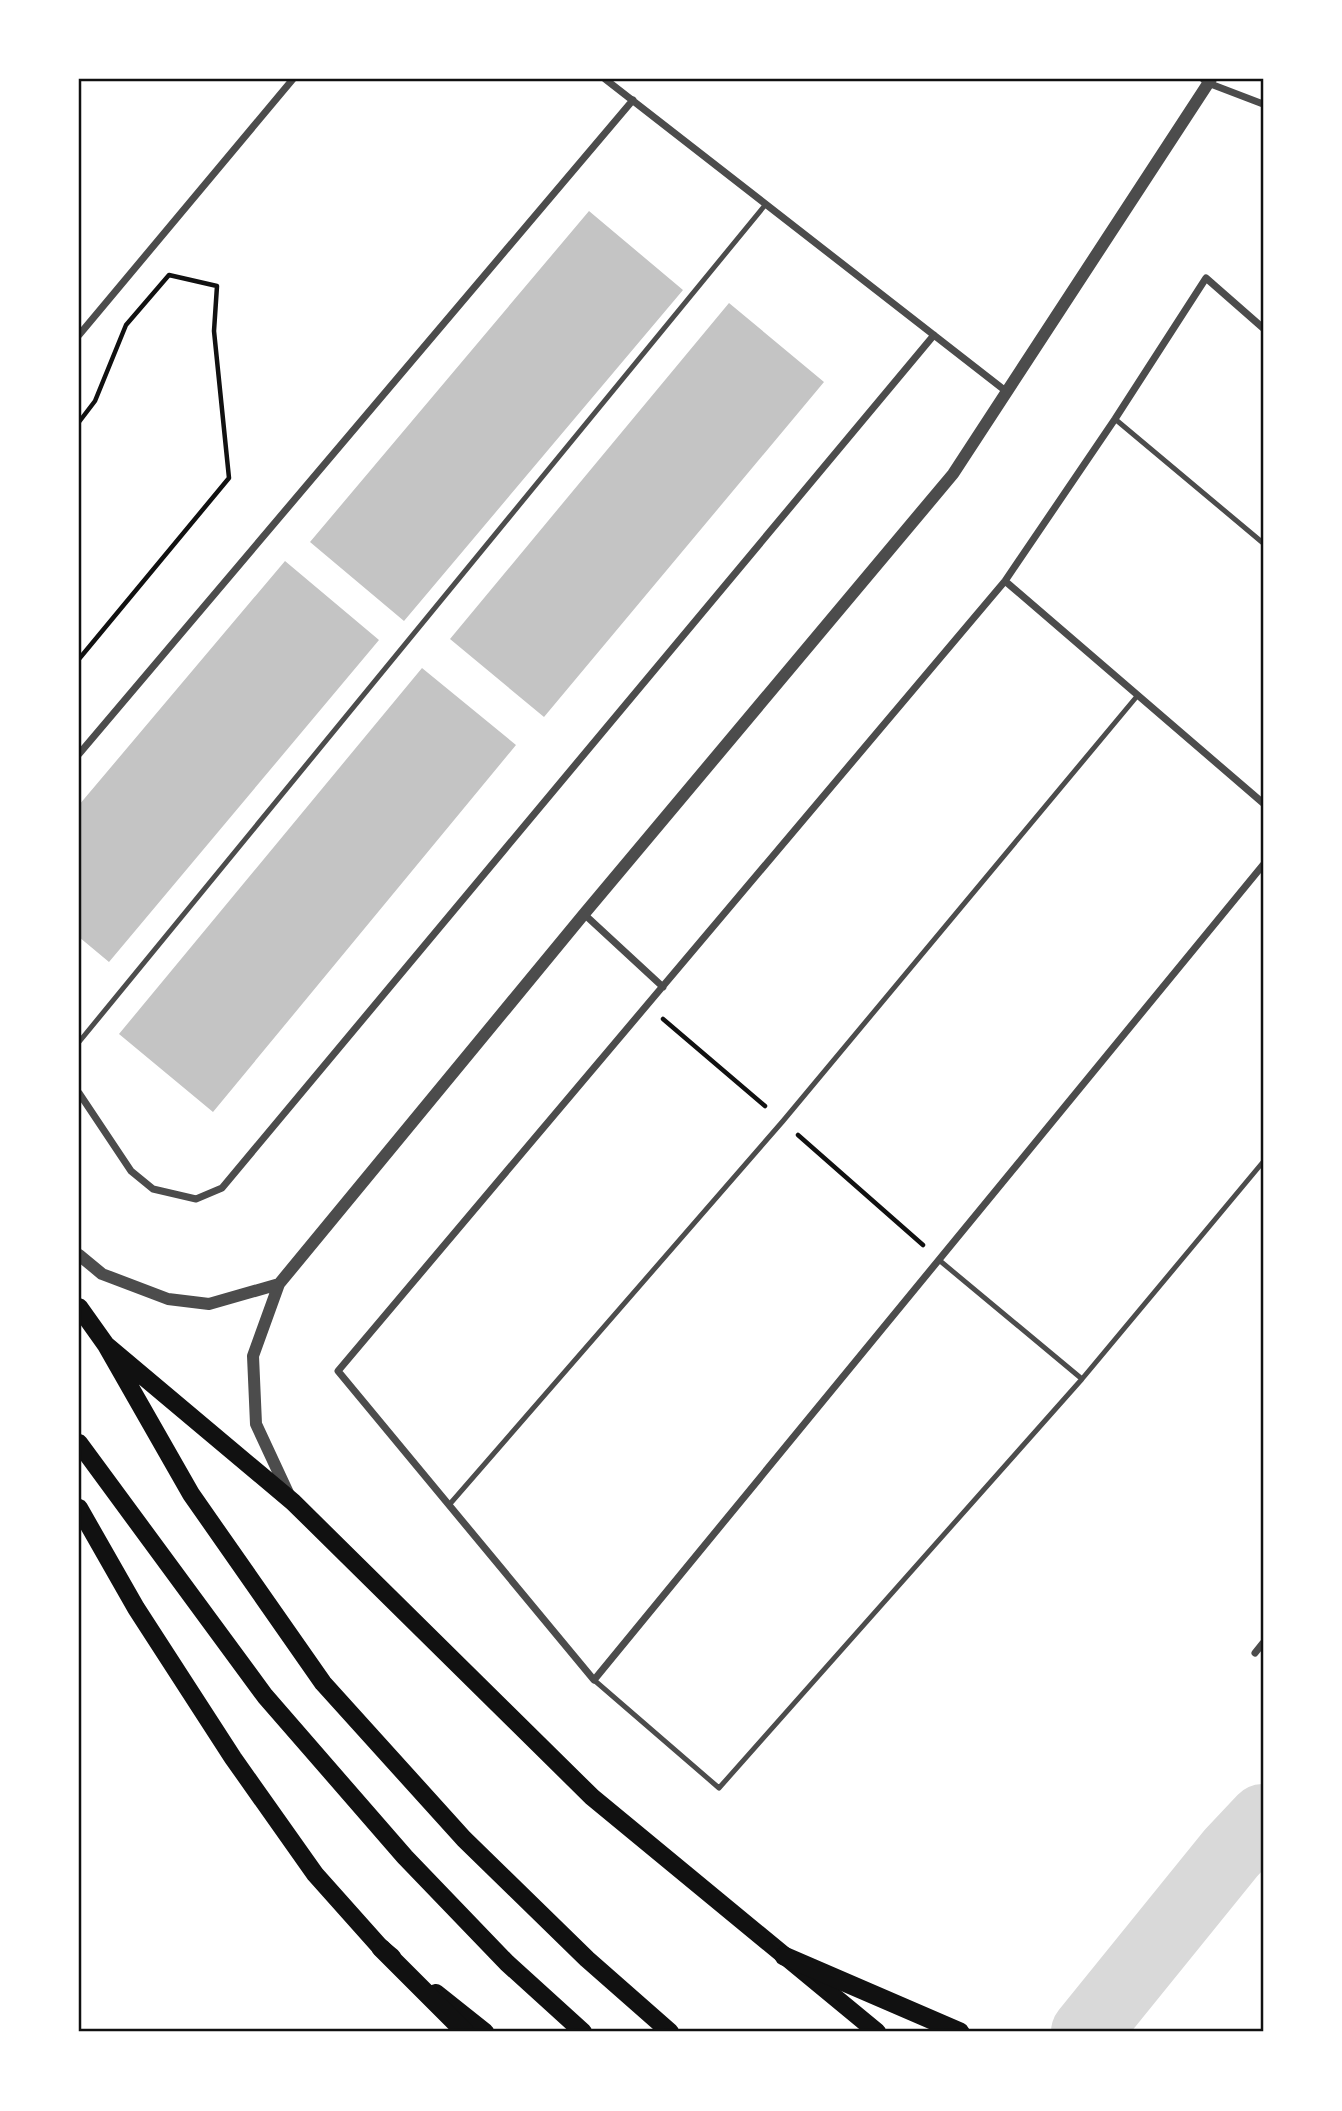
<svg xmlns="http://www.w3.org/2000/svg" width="1342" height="2111" font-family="'Space Grotesk',sans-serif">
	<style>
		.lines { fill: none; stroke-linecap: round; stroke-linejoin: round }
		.river { stroke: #d9d9d9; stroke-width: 70 }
		.building { fill: #c4c4c4 }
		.path { stroke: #111; stroke-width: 4.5 }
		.service { stroke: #4c4c4c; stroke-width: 5 }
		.minor { stroke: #4c4c4c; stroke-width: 7 }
		.tertiary { stroke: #4c4c4c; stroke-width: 12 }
		.primary { stroke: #111; stroke-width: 18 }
		.trunk { stroke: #111; stroke-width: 19 }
		.neatline { fill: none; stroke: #111; stroke-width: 2.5 }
	</style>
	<rect width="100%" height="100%" fill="#fff"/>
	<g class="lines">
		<path class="river" d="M 1086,2032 L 1231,1853 L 1263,1819"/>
	</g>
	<path class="building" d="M 589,211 L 683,290 L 404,621 L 310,542 Z
		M 729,303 L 824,382 L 544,717 L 450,639 Z
		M 285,561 L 379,640 L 109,962 L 79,937 L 79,805 Z
		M 422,668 L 516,745 L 213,1112 L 119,1034 Z"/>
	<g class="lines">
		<path class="path" d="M 79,422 L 95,401 L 126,325 L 169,275 L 217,286 L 214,331 L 229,478 L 79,659
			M 663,1019 L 765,1106
			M 798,1135 L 923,1245"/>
		<path class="service" d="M 1115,419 L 1263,543
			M 79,1042 L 766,204
			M 939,1260 L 1082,1379
			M 449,1505 L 783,1121 L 1138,695
			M 594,1680 L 719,1788 L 1082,1379 L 1263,1162"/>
		<path class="minor" d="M 605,79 L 1007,392
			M 1203,79 L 1208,83 L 1263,104
			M 1263,328 L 1206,278 L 1115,419 L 1005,581 L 338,1371 L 594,1680 L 1263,865
			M 79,335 L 293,79
			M 1005,581 L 1263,803
			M 79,754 L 633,100
			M 584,914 L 663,987
			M 79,1093 L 131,1171 L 153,1189 L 196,1199 L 222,1188 L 934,335
			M 1255,1653 L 1263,1643"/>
		<path class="tertiary" d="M 79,1255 L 102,1274 L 168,1299 L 209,1304 L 279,1284
			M 289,1495 L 256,1424 L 253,1356 L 279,1284 L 584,914 L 953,474 L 1211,79"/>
		<path class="primary" d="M 79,1307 L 106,1345 L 191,1494 L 323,1683 L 464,1839 L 587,1959 L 670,2032
			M 106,1345 L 293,1502 L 592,1797 L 877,2032
			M 79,1443 L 265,1696 L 405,1857 L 507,1963 L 583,2032
			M 79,1508 L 136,1608 L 233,1758 L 315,1874 L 381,1948 L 392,1957
			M 436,1993 L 485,2032"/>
		<path class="trunk" d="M 381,1948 L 465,2032
			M 784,1956 L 960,2032"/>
	</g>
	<rect width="1342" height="2111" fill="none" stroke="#ffffff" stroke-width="161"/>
	<rect x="80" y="80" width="1182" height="1950" class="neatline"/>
</svg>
